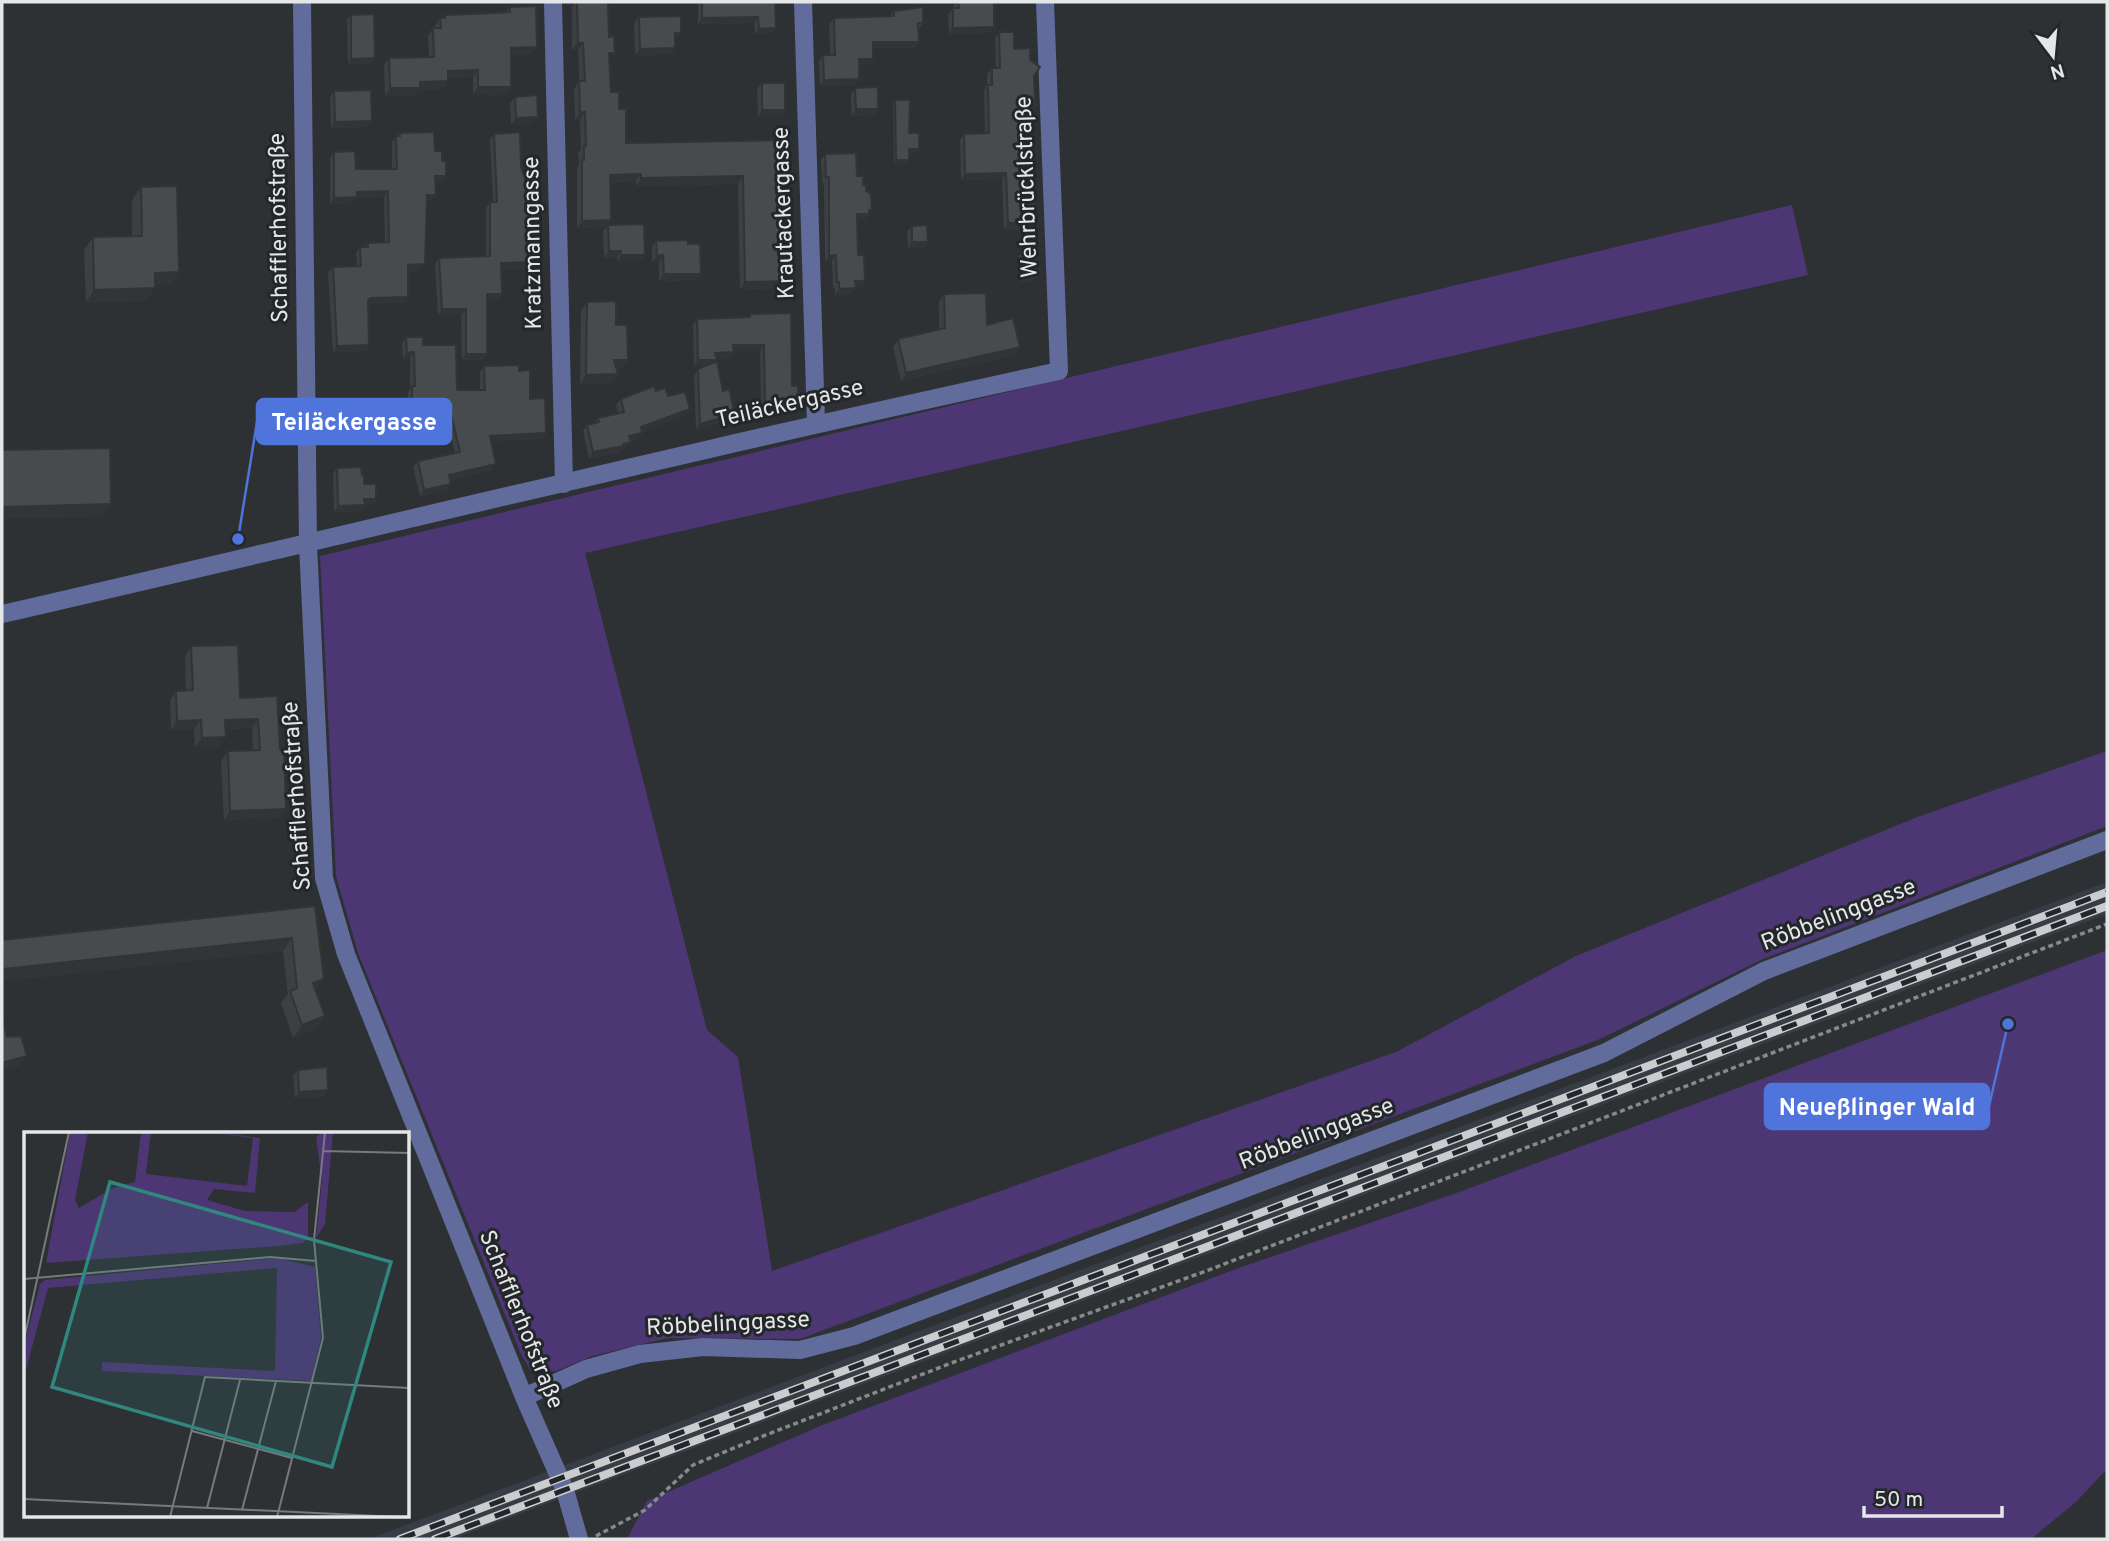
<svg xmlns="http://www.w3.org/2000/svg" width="2109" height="1541" font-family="Overpass,sans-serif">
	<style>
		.built { fill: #363d44 }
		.green { fill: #4c3673 }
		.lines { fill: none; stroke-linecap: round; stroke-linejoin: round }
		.path { stroke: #87898b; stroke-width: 3.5; stroke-dasharray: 5 3.5; stroke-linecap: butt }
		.minor { stroke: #616c9c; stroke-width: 18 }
		.rail-casing { stroke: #cacccd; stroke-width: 8 }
		.rail { stroke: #24272a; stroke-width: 5; stroke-dasharray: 16; stroke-linecap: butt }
		.wall { fill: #3d4042 }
		.shaded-wall { fill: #323436 }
		.building { fill: #474b4d; stroke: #323436; stroke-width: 2 }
		.labels { text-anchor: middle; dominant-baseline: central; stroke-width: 6; stroke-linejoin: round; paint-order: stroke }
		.street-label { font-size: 23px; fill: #e4e6e7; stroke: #24272a }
		.inset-road { fill: none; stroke: #77797c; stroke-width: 2 }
		.view { fill: #2f8780; fill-opacity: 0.15; stroke: #2f8780; stroke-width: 3.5 }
		.inset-edge { fill: none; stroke: #e4e6e7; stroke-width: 3.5 }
		.leader { fill: none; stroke: #4f74dc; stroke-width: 2.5 }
		.callout-dot { fill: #4f74dc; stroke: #24272a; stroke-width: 2.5 }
		.callout { fill: #4f74dc; stroke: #4f74dc; stroke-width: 2.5 }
		.callout-label { font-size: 24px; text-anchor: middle; font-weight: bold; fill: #fff }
	</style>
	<rect width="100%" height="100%" fill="#2e3134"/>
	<path class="built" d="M 2107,882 L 2107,914 L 453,1539 L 369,1539 Z"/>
	<path class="green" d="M 1792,205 L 1808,275 L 585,553 L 707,1030 L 738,1057 L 772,1271 L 1396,1052 L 1576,956 L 1920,816 L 2107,751 L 2107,826 L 1763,959 L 1600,1039 L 800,1339 L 668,1338 L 592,1356 L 556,1371 L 531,1371 L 521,1354 L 358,953 L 336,876 L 320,556 Z
		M 2107,950 L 2107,1469 L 2076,1502 L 2031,1539 L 627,1539 L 647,1501 L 820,1426 L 1236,1269 L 1451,1195 Z"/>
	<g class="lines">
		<path class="path" d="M 596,1536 L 645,1510 L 693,1465 L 758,1438 L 954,1362 L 1206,1271 L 2107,924"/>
		<path class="minor" d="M 302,2 L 308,545 L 324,878 L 346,954 L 524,1397 L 565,1490 L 579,1539
			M 553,2 L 564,484
			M 803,2 L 816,423
			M 2,614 C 354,533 706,447 1059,371 L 1045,2
			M 524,1397 L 586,1369 L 640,1354 L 703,1347 L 800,1350 L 854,1336 L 1604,1053 L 1764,971 L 2107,840"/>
		<defs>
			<path id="rail" d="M 400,1539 L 2107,892
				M 435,1539 L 2107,906"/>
		</defs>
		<use href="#rail" class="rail-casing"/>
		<use href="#rail" class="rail"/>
	</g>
	<path class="wall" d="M 575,2 L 608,2 L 611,92 L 619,109 L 626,143 L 787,140 L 791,281 L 786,288 L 740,289 L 738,184 L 636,186 L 636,181 L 611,182 L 611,220 L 606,227 L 577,228 L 577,168 L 579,164 L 578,153 L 581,150 L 580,120 L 575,120 L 574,89 L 579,81 L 578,50 L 572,50 L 572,7 Z
		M 698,2 L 775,2 L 776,28 L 773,33 L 755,34 L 754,23 L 698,24 Z
		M 956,2 L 994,2 L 990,33 L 949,34 L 948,15 L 954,8 L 954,5 Z
		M 510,7 L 532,54 L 511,55 L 506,95 L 473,94 L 473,77 L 448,78 L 448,81 L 443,89 L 419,90 L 415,95 L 385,96 L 384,65 L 389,58 L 429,57 L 428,36 L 433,28 L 435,28 L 435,26 L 440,18 L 443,18 L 445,15 L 506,12 Z
		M 894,11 L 923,23 L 919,29 L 919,42 L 915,48 L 873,48 L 869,65 L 859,65 L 859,79 L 855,85 L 820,86 L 819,61 L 823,55 L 830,55 L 829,24 L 834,18 L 890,16 Z
		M 351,15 L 375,58 L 371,64 L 348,64 L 347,20 Z
		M 639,17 L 681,33 L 677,39 L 675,39 L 675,48 L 671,54 L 635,55 L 634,23 Z
		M 999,32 L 1014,49 L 1030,60 L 1034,76 L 1033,109 L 1029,119 L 1021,119 L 1023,182 L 1031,229 L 1004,230 L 1002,179 L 961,180 L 960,140 L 964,134 L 985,133 L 984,91 L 987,85 L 987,74 L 992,68 L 996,68 L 995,38 Z
		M 762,83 L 785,110 L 781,116 L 758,117 L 757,89 Z
		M 855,88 L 878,109 L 874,115 L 851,116 L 851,94 Z
		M 334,91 L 367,127 L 331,128 L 330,98 Z
		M 515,97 L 533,123 L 511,124 L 510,103 Z
		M 895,100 L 917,152 L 909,152 L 909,160 L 907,163 L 894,163 L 893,103 Z
		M 399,133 L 435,151 L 442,182 L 436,182 L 432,201 L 427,201 L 425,264 L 421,270 L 408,271 L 404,303 L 368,303 L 369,345 L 365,351 L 333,352 L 328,273 L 333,267 L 357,266 L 356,253 L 360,247 L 365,247 L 368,243 L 385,242 L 384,197 L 357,198 L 353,203 L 330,204 L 330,158 L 334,152 L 356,169 L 392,169 L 392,142 Z
		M 494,134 L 521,167 L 526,199 L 540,262 L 536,268 L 501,269 L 502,294 L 498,300 L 487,300 L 483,360 L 462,360 L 461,315 L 438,315 L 435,264 L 439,258 L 486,256 L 486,208 L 490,202 L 493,202 L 490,140 Z
		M 825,154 L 857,176 L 863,185 L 866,191 L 872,210 L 864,220 L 857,220 L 858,255 L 865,281 L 861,287 L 856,287 L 851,294 L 835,295 L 835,288 L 833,288 L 832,261 L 825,262 L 824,183 L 822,183 L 821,160 Z
		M 141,187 L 179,272 L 170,285 L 155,285 L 146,301 L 86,302 L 84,250 L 93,237 L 132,236 L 132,200 Z
		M 608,225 L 645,255 L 641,261 L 617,261 L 617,257 L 604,258 L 603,231 Z
		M 912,226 L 928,242 L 923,248 L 908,248 L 907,232 Z
		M 656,241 L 688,244 L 696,280 L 659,281 L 659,262 L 652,262 L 652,247 Z
		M 1023,251 L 1033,281 L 1020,282 L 1018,257 Z
		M 944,294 L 1020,347 L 1014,355 L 901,381 L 893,347 L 898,339 L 939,329 L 939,302 Z
		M 587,302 L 616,325 L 628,360 L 622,368 L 616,369 L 618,374 L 612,383 L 580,384 L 581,311 Z
		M 750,314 L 792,386 L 798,401 L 794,408 L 761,410 L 760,351 L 733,351 L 729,359 L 717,359 L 715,362 L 730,420 L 696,430 L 694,375 L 698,369 L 704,366 L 694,367 L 693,325 L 697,319 L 748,317 Z
		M 406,337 L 423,345 L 457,390 L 480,390 L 480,372 L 484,366 L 519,371 L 530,399 L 546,433 L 542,439 L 491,441 L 492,470 L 450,480 L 446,490 L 420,496 L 413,467 L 418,461 L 455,453 L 444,407 L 408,408 L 408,392 L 410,389 L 410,358 L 403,359 L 402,344 Z
		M 656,391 L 668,396 L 686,415 L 642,432 L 638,440 L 630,441 L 626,448 L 620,450 L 619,452 L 589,459 L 583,431 L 587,425 L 594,424 L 598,418 L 618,413 L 616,405 L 621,399 Z
		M 337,468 L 362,475 L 364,484 L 376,499 L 372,505 L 365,505 L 360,511 L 334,512 L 333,474 Z
		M 191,646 L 240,698 L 277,696 L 279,818 L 224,820 L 221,761 L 228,751 L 253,750 L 252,728 L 225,729 L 219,747 L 195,747 L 194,729 L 171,730 L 170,700 L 176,691 L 186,690 L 185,656 Z
		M 315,906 L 316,1029 L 293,1038 L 281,1003 L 288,994 L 283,951 L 2,981 L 2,940 Z
		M 298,1070 L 324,1096 L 295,1098 L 293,1076 Z"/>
	<path class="shaded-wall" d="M 758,17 L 754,23 L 698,24 L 702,18 Z
		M 994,27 L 990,33 L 949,34 L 953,28 Z
		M 776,28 L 773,33 L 755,34 L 759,29 Z
		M 675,33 L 681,33 L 677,39 L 671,39 Z
		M 873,42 L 919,42 L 915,48 L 869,48 Z
		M 578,43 L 583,43 L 578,50 L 572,50 Z
		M 537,47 L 532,54 L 506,55 L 511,48 Z
		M 675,48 L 671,54 L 635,55 L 640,49 Z
		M 375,58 L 371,64 L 348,64 L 351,59 Z
		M 859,59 L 873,59 L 869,65 L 855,65 Z
		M 478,70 L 473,77 L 443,78 L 448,71 Z
		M 859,79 L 855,85 L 820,86 L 824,80 Z
		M 448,81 L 443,89 L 419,90 L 415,95 L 385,96 L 390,88 L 420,82 Z
		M 478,87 L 511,87 L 506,95 L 473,94 Z
		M 856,109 L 878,109 L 874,115 L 851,116 Z
		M 762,110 L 785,110 L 781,116 L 758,117 Z
		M 585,112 L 580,120 L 575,120 L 580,113 Z
		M 1021,113 L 1033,113 L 1029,119 L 1017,119 Z
		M 538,117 L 533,123 L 511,124 L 516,118 Z
		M 372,121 L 367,127 L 331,128 L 335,122 Z
		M 909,149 L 919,149 L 917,152 L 907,152 Z
		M 896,160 L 909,160 L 907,163 L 894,163 Z
		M 1006,173 L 1002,179 L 961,180 L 965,174 Z
		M 641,174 L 636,181 L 605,182 L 610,175 Z
		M 435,176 L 446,176 L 442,182 L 431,182 Z
		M 743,176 L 738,184 L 636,186 L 641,178 Z
		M 388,191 L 384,197 L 357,198 L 353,203 L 330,204 L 334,198 L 357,192 Z
		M 427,195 L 436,195 L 432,201 L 423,201 Z
		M 869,210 L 872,210 L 864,220 L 852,220 L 857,214 Z
		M 611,220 L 606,227 L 577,228 L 582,221 Z
		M 1008,223 L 1035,223 L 1031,229 L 1004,230 Z
		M 912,242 L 928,242 L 923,248 L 908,248 Z
		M 609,251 L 621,251 L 617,257 L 604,258 Z
		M 621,255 L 645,255 L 641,261 L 617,261 Z
		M 663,255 L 659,262 L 652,262 L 657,256 Z
		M 836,255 L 832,261 L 825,262 L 829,256 Z
		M 540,262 L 536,268 L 497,269 L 501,263 Z
		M 425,264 L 421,270 L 403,271 L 408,265 Z
		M 179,272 L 170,285 L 146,285 L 155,273 Z
		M 664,274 L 701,274 L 696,280 L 659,281 Z
		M 1024,275 L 1038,275 L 1033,281 L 1020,282 Z
		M 791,281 L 786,288 L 740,289 L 745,282 Z
		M 855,281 L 865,281 L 861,287 L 851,287 Z
		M 155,288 L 146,301 L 86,302 L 94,290 Z
		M 856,288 L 851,294 L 835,295 L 839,289 Z
		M 487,294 L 502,294 L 498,300 L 483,300 Z
		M 408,297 L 404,303 L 366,304 L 368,300 L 371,298 Z
		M 442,309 L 466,309 L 461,315 L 438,315 Z
		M 369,345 L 365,351 L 333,352 L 337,346 Z
		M 733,345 L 764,345 L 760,351 L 729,351 Z
		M 1020,347 L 1014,355 L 901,381 L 906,373 Z
		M 414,352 L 410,358 L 403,359 L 407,353 Z
		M 734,352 L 729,359 L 711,359 L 715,353 Z
		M 466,354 L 487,354 L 483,360 L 462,360 Z
		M 614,360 L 628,360 L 622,368 L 608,369 Z
		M 698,360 L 717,360 L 712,366 L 694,367 Z
		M 618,374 L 612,383 L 580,384 L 586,375 Z
		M 448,401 L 444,407 L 408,408 L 412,402 Z
		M 798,401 L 794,408 L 761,410 L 765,404 Z
		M 690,409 L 686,415 L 637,434 L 641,427 Z
		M 735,414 L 730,420 L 696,430 L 700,424 Z
		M 546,433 L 542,439 L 485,442 L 490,436 Z
		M 642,433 L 638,440 L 625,442 L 629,436 Z
		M 631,442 L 626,448 L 620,450 L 619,452 L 589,459 L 593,452 Z
		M 496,464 L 492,470 L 445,481 L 449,475 Z
		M 451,484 L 446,490 L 420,496 L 424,490 Z
		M 364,499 L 376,499 L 372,505 L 360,505 Z
		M 111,504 L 102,517 L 2,519 L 2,507 Z
		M 365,505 L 360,511 L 334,512 L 338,506 Z
		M 258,719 L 252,728 L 219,729 L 225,720 Z
		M 201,720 L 194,729 L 171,730 L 177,721 Z
		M 226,737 L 219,747 L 195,747 L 202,738 Z
		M 286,809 L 279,818 L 224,820 L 230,811 Z
		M 292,938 L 283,951 L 2,981 L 3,969 Z
		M 324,979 L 315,992 L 313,983 Z
		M 325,1016 L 316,1029 L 293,1038 L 302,1025 Z
		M 27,1056 L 20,1066 L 2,1071 L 2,1063 Z
		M 328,1090 L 324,1096 L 295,1098 L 299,1092 Z"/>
	<path class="building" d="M 577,2 L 608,2 L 609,37 L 614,36 L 615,53 L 609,53 L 611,92 L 619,92 L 619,109 L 626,109 L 626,143 L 787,140 L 791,281 L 745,282 L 743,176 L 641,178 L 641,174 L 610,175 L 611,220 L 582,221 L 582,160 L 584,160 L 584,146 L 586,146 L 585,112 L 580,113 L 579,81 L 585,81 L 583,43 L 578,43 Z
		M 702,2 L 775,2 L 776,28 L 759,29 L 758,17 L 702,18 Z
		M 958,2 L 994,2 L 994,27 L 953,28 L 953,8 L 959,8 Z
		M 536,6 L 537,47 L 511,48 L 511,87 L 478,87 L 478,70 L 448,71 L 448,81 L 420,82 L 420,88 L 390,88 L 389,58 L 434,57 L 433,28 L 441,28 L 440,18 L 445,18 L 445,15 L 495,13 L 510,12 L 510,7 Z
		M 923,7 L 923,23 L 918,23 L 919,42 L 873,42 L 873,59 L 859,59 L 859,79 L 824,80 L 823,55 L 835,55 L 834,18 L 894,16 L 894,11 Z
		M 374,14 L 375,58 L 351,59 L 351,15 Z
		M 681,16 L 681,33 L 675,33 L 675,48 L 640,49 L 639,17 Z
		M 999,32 L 1014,32 L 1014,49 L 1030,48 L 1030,60 L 1040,67 L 1034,76 L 1035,106 L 1033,106 L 1033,113 L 1021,113 L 1023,182 L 1034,182 L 1035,223 L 1008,223 L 1006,173 L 965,174 L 964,134 L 989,133 L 988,85 L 992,85 L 992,68 L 1000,68 Z
		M 762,83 L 785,83 L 785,110 L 762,110 Z
		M 878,87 L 878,109 L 856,109 L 855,88 Z
		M 371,90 L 372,121 L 335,122 L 334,91 Z
		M 537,95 L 538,117 L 516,118 L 515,97 Z
		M 895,100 L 910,100 L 909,133 L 919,133 L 919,149 L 909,149 L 909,160 L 896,160 Z
		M 434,132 L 435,151 L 442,151 L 442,161 L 446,161 L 446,176 L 435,176 L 436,195 L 427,195 L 425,264 L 408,265 L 408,297 L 371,298 L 368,300 L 369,345 L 337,346 L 333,267 L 361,266 L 360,247 L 368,247 L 368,243 L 389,242 L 388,191 L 357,192 L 357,197 L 334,198 L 334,152 L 355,151 L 356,169 L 397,169 L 396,136 L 400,136 L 399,133 Z
		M 520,132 L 521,167 L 523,173 L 525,173 L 526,199 L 538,199 L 540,262 L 501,263 L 502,294 L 487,294 L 487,354 L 466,354 L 466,309 L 442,309 L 439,258 L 490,256 L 490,202 L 497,202 L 494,134 Z
		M 856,153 L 857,176 L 863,176 L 863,185 L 866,185 L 866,191 L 871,194 L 872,210 L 869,210 L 869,214 L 857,214 L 858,255 L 864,255 L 865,281 L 855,281 L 856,288 L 839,289 L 839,282 L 837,282 L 836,255 L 829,256 L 829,177 L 826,177 L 825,154 Z
		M 177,186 L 179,272 L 155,273 L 155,288 L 94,290 L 93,237 L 142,236 L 141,187 Z
		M 644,224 L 645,255 L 621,255 L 621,251 L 609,251 L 608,225 Z
		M 927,225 L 928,242 L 912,242 L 912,226 Z
		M 688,240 L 688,244 L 700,244 L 701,274 L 664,274 L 663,255 L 657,256 L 656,241 Z
		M 1037,250 L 1038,275 L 1024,275 L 1023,251 Z
		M 986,293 L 987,325 L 1013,318 L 1020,347 L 906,373 L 898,339 L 945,328 L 944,294 Z
		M 616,301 L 616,325 L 627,325 L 628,360 L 614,360 L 618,374 L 586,375 L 587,302 Z
		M 791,313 L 792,386 L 798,386 L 798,401 L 765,404 L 764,345 L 733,345 L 734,352 L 715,353 L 717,360 L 698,360 L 697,319 L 750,317 L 750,314 Z
		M 406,337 L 423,337 L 423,345 L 456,345 L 457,390 L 485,390 L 484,366 L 519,365 L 519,371 L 530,370 L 530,399 L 545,398 L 546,433 L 490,436 L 496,464 L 449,475 L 451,484 L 424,490 L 418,461 L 460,452 L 448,401 L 412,402 L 412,386 L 415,386 L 414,352 L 407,353 Z
		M 717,361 L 723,391 L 729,389 L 735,414 L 700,424 L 698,369 Z
		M 654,386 L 656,391 L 665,388 L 668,396 L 685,392 L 690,409 L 641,427 L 642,433 L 629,436 L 631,442 L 623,444 L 623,446 L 593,452 L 587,425 L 599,422 L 598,418 L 624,412 L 621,399 Z
		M 110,448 L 111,504 L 2,507 L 2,450 Z
		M 361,467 L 362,475 L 364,475 L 364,484 L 376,484 L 376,499 L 364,499 L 365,505 L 338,506 L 337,468 Z
		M 238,645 L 240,698 L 277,696 L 280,749 L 284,749 L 286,809 L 230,811 L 228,751 L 260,750 L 258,719 L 225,720 L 226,737 L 202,738 L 201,720 L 177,721 L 176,691 L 193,690 L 191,646 Z
		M 315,906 L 324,979 L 313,983 L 325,1016 L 302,1025 L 290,991 L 297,988 L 292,938 L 3,969 L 2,940 Z
		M 2,1018 L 7,1037 L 21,1036 L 27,1056 L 2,1063 Z
		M 327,1067 L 328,1090 L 299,1092 L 298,1070 Z"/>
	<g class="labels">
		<g class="street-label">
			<text transform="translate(1028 187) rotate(-92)">Wehrbrücklstraße</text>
			<text transform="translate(785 213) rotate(-92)">Krautackergasse</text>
			<text transform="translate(280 228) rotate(-91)">Schafflerhofstraße</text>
			<text transform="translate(534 243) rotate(-91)">Kratzmanngasse</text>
			<text transform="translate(790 405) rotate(-13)">Teiläckergasse</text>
			<text transform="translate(298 796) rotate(-94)">Schafflerhofstraße</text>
			<text transform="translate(1839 916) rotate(-21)">Röbbelinggasse</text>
			<text transform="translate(1317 1135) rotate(-21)">Röbbelinggasse</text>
			<text transform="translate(520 1320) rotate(68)">Schafflerhofstraße</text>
			<text transform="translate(728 1325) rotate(-3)">Röbbelinggasse</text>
		</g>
	</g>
	<g transform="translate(24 1132)">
		<rect width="385" height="385" fill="#2e3134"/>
		<path d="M 46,0 L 64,0 L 51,68 L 55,76 L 89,56 L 111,50 L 117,0 L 127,0 L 122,42 L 223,54 L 229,6 L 192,1 L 192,0 L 236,6 L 231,61 L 190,57 L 183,68 L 221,79 L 270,80 L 284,70 L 284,105 L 279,111 L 254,114 L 22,131 ZM 298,0 L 309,0 L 301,92 L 292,106 L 298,49 L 292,5 ZM 253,126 L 291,135 L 297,206 L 287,249 L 78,239 L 78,230 L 251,239 L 253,136 L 24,156 L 0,245 L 0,214 L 16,152 L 21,148 Z" fill="#4c3673"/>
		<path class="inset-road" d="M 299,19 L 385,21M 0,147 L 246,125 L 292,129M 0,208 L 45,0M 168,299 L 268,326M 0,367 L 375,385M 183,376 L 216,248M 218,378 L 252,249M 146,385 L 181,245 L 385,256M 253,385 L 299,206 L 290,108 L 301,0"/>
		<path class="view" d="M 86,50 L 367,130 L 308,335 L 28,255 Z"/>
		<rect width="385" height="385" class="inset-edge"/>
	</g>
	<path class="leader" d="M238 539L257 422M2008 1024L1989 1106"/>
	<g class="callout-dot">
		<circle cx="238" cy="539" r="7"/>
		<circle cx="2008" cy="1024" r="7"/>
	</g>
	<g class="callout">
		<rect x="257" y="399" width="194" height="45" rx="7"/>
		<rect x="1765" y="1084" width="224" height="45" rx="7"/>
	</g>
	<g class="callout-label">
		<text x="354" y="430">Teiläckergasse</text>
		<text x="1877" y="1115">Neueßlinger Wald</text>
	</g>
	<rect width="2109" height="1541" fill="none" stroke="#e4e6e7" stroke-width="7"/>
	<g transform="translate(2053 56) rotate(164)" stroke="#24272a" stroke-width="5" paint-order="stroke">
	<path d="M0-5L12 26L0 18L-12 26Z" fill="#e4e6e7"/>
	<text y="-10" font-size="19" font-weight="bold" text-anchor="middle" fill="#e4e6e7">N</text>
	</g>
	<path d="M1864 1506v10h138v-10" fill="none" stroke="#e4e6e7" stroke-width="3.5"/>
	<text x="1874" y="1506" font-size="21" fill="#e4e6e7" stroke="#24272a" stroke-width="5" paint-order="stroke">50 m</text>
</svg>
